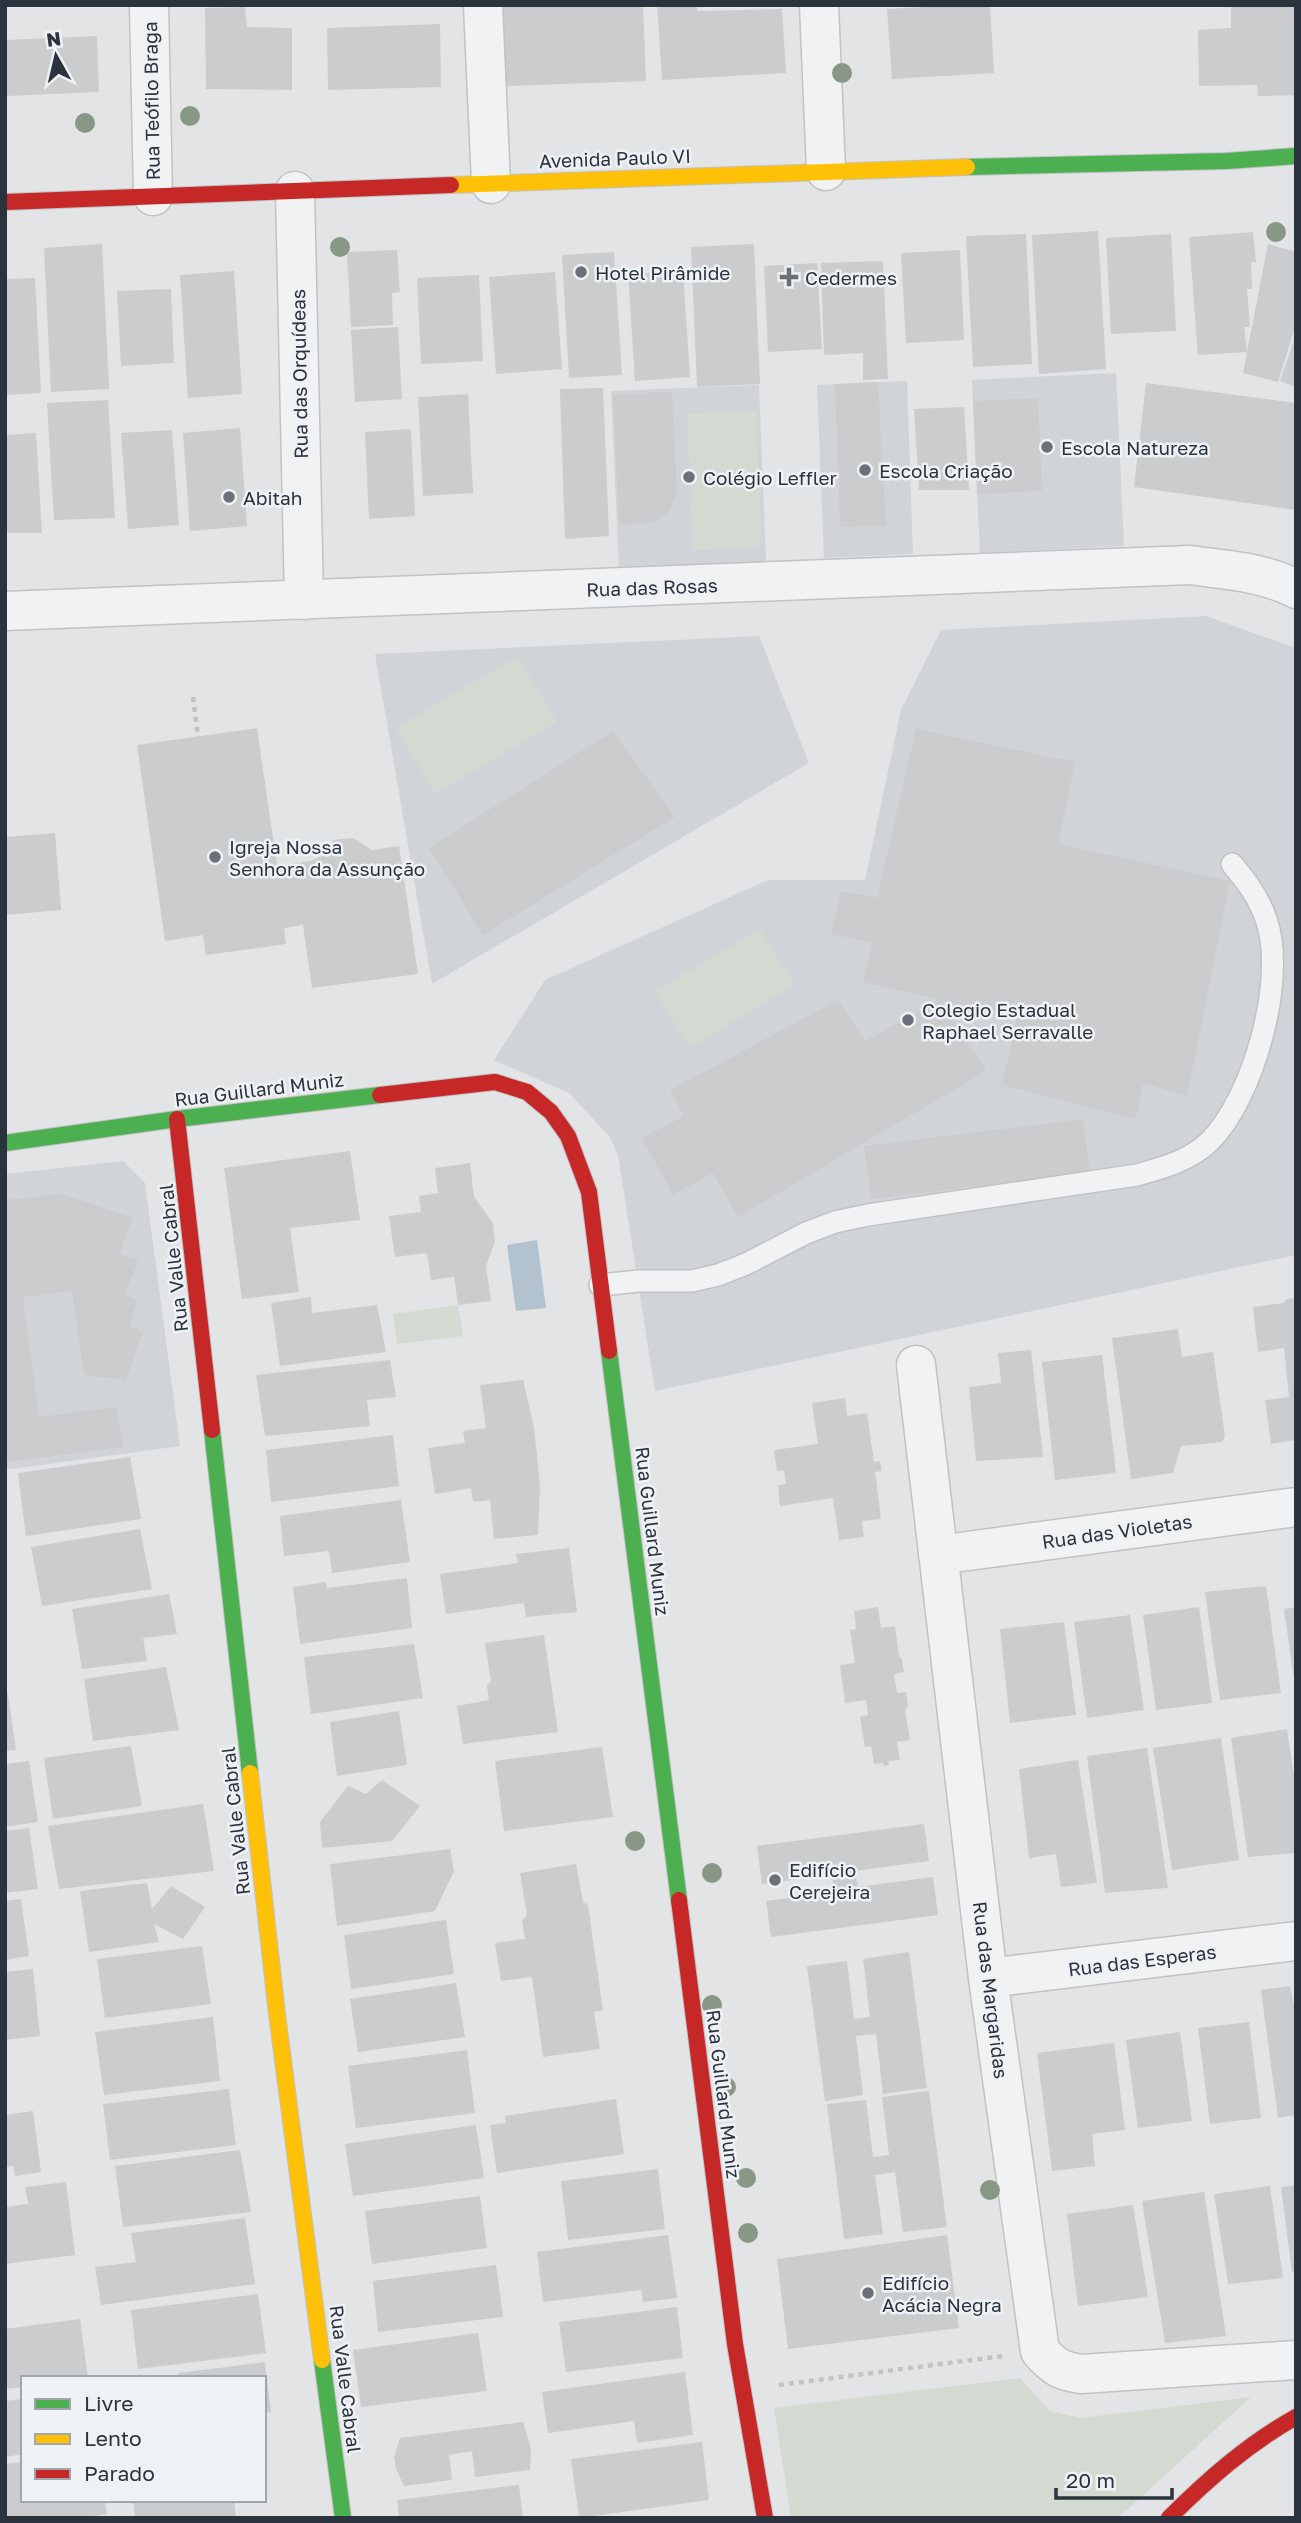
<svg xmlns="http://www.w3.org/2000/svg" width="1301" height="2523" font-family="'Golos Text',sans-serif">
	<style>
		.built { fill: #d0d4d9 }
		.green { fill: #d3dad2 }
		.water { fill: #b2c2cf }
		.building { fill: #caccce }
		.lines { fill: none; stroke-linecap: round; stroke-linejoin: round }
		.lane-casing { stroke: #c0c2c4; stroke-width: 24 }
		.street-casing { stroke: #c0c2c4; stroke-width: 41 }
		.fast-casing { stroke: #c0c2c4; stroke-width: 18 }
		.slow-casing { stroke: #c0c2c4; stroke-width: 18 }
		.jam-casing { stroke: #c0c2c4; stroke-width: 18 }
		.path { stroke: #c2c3c6; stroke-width: 4.5; stroke-dasharray: 5 5; stroke-linecap: butt }
		.lane { stroke: #f0f2f3; stroke-width: 21 }
		.street { stroke: #f0f2f3; stroke-width: 38 }
		.fast { stroke: #4caf50; stroke-width: 16 }
		.slow { stroke: #ffc107; stroke-width: 16 }
		.jam { stroke: #c62828; stroke-width: 16 }
		.tree { fill: #899886 }
		.poi-dot { fill: #6a7179; stroke: #eff2f5; stroke-width: 2.5 }
		.labels { text-anchor: middle; dominant-baseline: central; stroke-width: 5; stroke-linejoin: round; paint-order: stroke }
		.street-label { font-size: 19px; fill: #2a333e; stroke: #eff2f5 }
		.poi-label { font-size: 19px; fill: #2a333e; stroke: #eff2f5; text-anchor: start }
	</style>
	<rect width="100%" height="100%" fill="#e2e4e6"/>
	<path class="built" d="M 1116,373 L 1124,546 L 980,553 L 972,380 Z
		M 907,381 L 913,554 L 824,558 L 817,385 Z
		M 759,385 L 766,564 L 619,570 L 611,391 Z
		M 1206,616 L 1296,648 L 1296,1255 L 655,1391 L 618,1155 L 609,1136 L 569,1093 L 494,1060 L 545,980 L 768,880 L 865,880 L 901,710 L 941,630 Z
		M 759,636 L 809,763 L 432,984 L 375,654 Z
		M 123,1161 L 145,1183 L 180,1446 L 5,1470 L 5,1174 Z"/>
	<path class="green" d="M 756,411 L 762,547 L 693,550 L 687,414 Z
		M 518,656 L 557,722 L 435,794 L 396,728 Z
		M 760,929 L 795,985 L 690,1048 L 655,991 Z
		M 458,1305 L 463,1336 L 397,1344 L 393,1314 Z
		M 1020,2378 L 1050,2411 L 1081,2418 L 1251,2397 L 1118,2518 L 791,2518 L 774,2408 Z"/>
	<path class="water" d="M 537,1240 L 546,1308 L 516,1311 L 507,1245 Z"/>
	<path class="building" d="M 502,5 L 643,5 L 646,81 L 505,86 Z
		M 657,5 L 697,5 L 697,11 L 782,9 L 786,73 L 662,80 Z
		M 957,5 L 990,5 L 994,73 L 892,79 L 887,9 Z
		M 1231,5 L 1296,5 L 1296,95 L 1258,96 L 1257,85 L 1199,86 L 1198,30 L 1231,28 Z
		M 245,7 L 247,27 L 292,28 L 292,90 L 206,89 L 205,8 Z
		M 440,24 L 441,87 L 328,90 L 327,28 Z
		M 97,36 L 99,92 L 5,96 L 5,40 Z
		M 1098,231 L 1106,369 L 1039,374 L 1032,235 Z
		M 1253,232 L 1256,262 L 1251,262 L 1252,289 L 1247,289 L 1250,327 L 1244,327 L 1247,352 L 1198,355 L 1189,237 Z
		M 1026,234 L 1032,364 L 973,367 L 966,236 Z
		M 1171,234 L 1176,331 L 1111,334 L 1106,238 Z
		M 102,244 L 109,389 L 51,392 L 44,248 Z
		M 754,244 L 760,384 L 697,387 L 691,247 Z
		M 1268,244 L 1296,252 L 1296,324 L 1278,382 L 1243,373 Z
		M 397,250 L 400,292 L 392,293 L 393,325 L 351,327 L 347,252 Z
		M 960,250 L 964,340 L 906,343 L 901,253 Z
		M 614,252 L 622,375 L 569,378 L 562,255 Z
		M 883,261 L 888,379 L 863,380 L 863,353 L 824,355 L 821,263 Z
		M 817,263 L 822,349 L 768,352 L 764,266 Z
		M 234,271 L 242,394 L 188,398 L 180,275 Z
		M 683,271 L 690,377 L 635,381 L 628,274 Z
		M 555,272 L 562,369 L 496,374 L 489,277 Z
		M 479,275 L 483,361 L 421,364 L 417,278 Z
		M 35,278 L 41,393 L 5,395 L 5,279 Z
		M 171,289 L 174,363 L 121,366 L 117,291 Z
		M 398,327 L 402,399 L 355,402 L 351,330 Z
		M 1296,334 L 1296,387 L 1280,381 Z
		M 878,382 L 886,526 L 840,527 L 835,384 Z
		M 1146,383 L 1296,403 L 1296,510 L 1134,487 Z
		M 603,388 L 609,536 L 565,539 L 560,389 Z
		M 672,392 L 677,493 L 669,512 L 655,522 L 619,525 L 613,395 Z
		M 468,394 L 473,493 L 423,496 L 418,397 Z
		M 1038,398 L 1042,491 L 977,494 L 973,401 Z
		M 108,400 L 115,518 L 54,520 L 47,403 Z
		M 964,407 L 969,490 L 919,490 L 914,409 Z
		M 240,428 L 247,526 L 190,531 L 183,433 Z
		M 411,429 L 415,516 L 369,519 L 365,432 Z
		M 172,430 L 179,525 L 128,529 L 121,433 Z
		M 36,433 L 42,533 L 5,533 L 5,435 Z
		M 257,728 L 277,866 L 311,861 L 326,854 L 333,840 L 353,838 L 372,850 L 399,846 L 418,974 L 312,988 L 303,925 L 284,928 L 286,944 L 206,955 L 203,935 L 165,941 L 137,745 Z
		M 916,729 L 1075,762 L 1058,844 L 1230,881 L 1187,1096 L 1143,1083 L 1136,1119 L 1002,1085 L 1017,1018 L 942,1001 L 986,1071 L 738,1217 L 713,1173 L 673,1195 L 642,1138 L 684,1116 L 670,1090 L 838,1000 L 865,1041 L 940,1000 L 863,982 L 872,943 L 831,934 L 841,891 L 877,898 Z
		M 613,731 L 675,817 L 483,935 L 429,848 Z
		M 55,833 L 61,910 L 5,915 L 5,837 Z
		M 1083,1119 L 1090,1172 L 871,1199 L 864,1146 Z
		M 350,1151 L 360,1220 L 290,1228 L 299,1292 L 242,1299 L 224,1168 Z
		M 470,1163 L 474,1197 L 493,1223 L 495,1242 L 486,1266 L 491,1301 L 458,1305 L 454,1277 L 431,1280 L 427,1253 L 395,1257 L 389,1216 L 421,1212 L 419,1196 L 438,1193 L 435,1168 Z
		M 63,1194 L 132,1218 L 120,1254 L 138,1260 L 125,1294 L 137,1301 L 129,1326 L 143,1332 L 126,1380 L 84,1375 L 72,1291 L 23,1297 L 39,1417 L 116,1407 L 124,1447 L 6,1462 L 5,1200 Z
		M 311,1297 L 312,1313 L 377,1305 L 386,1352 L 280,1366 L 271,1303 Z
		M 1296,1298 L 1296,1440 L 1271,1444 L 1265,1400 L 1289,1397 L 1284,1348 L 1258,1352 L 1253,1307 L 1284,1303 L 1286,1299 Z
		M 1178,1329 L 1182,1357 L 1213,1352 L 1225,1436 L 1222,1442 L 1181,1446 L 1173,1473 L 1131,1479 L 1112,1338 Z
		M 1031,1350 L 1043,1457 L 976,1461 L 969,1387 L 1001,1383 L 998,1353 Z
		M 1102,1355 L 1116,1473 L 1055,1480 L 1042,1362 Z
		M 390,1360 L 396,1397 L 367,1400 L 370,1426 L 265,1436 L 256,1375 Z
		M 523,1380 L 534,1427 L 540,1486 L 538,1535 L 494,1539 L 490,1500 L 473,1502 L 471,1488 L 435,1494 L 428,1448 L 465,1443 L 463,1431 L 486,1428 L 480,1385 Z
		M 845,1398 L 847,1416 L 867,1413 L 874,1462 L 880,1461 L 882,1471 L 875,1472 L 881,1519 L 862,1521 L 864,1537 L 839,1540 L 833,1498 L 780,1506 L 778,1485 L 786,1484 L 784,1470 L 777,1471 L 774,1450 L 818,1444 L 812,1403 Z
		M 393,1435 L 399,1486 L 271,1502 L 266,1450 Z
		M 130,1457 L 141,1519 L 26,1536 L 18,1473 Z
		M 401,1500 L 410,1562 L 332,1573 L 329,1551 L 284,1556 L 280,1516 Z
		M 140,1529 L 152,1589 L 42,1606 L 31,1547 Z
		M 569,1548 L 577,1612 L 526,1617 L 524,1603 L 446,1614 L 440,1574 L 518,1563 L 516,1554 Z
		M 407,1578 L 412,1628 L 300,1644 L 293,1587 L 326,1582 L 327,1588 Z
		M 1266,1586 L 1281,1693 L 1220,1700 L 1205,1592 Z
		M 169,1594 L 177,1634 L 143,1638 L 147,1661 L 82,1669 L 72,1609 Z
		M 878,1607 L 881,1628 L 895,1626 L 899,1656 L 902,1659 L 904,1672 L 894,1674 L 897,1693 L 906,1692 L 908,1707 L 905,1710 L 910,1740 L 897,1742 L 900,1760 L 888,1761 L 889,1765 L 884,1766 L 883,1763 L 874,1764 L 871,1746 L 865,1747 L 860,1717 L 868,1715 L 866,1700 L 845,1703 L 840,1665 L 855,1663 L 850,1630 L 856,1629 L 854,1611 Z
		M 1199,1607 L 1212,1703 L 1156,1710 L 1143,1615 Z
		M 1296,1607 L 1296,1679 L 1294,1679 L 1284,1609 Z
		M 1130,1615 L 1144,1710 L 1087,1718 L 1074,1622 Z
		M 1064,1622 L 1076,1715 L 1010,1723 L 1000,1629 Z
		M 544,1635 L 558,1732 L 463,1744 L 457,1706 L 489,1700 L 487,1686 L 491,1681 L 485,1643 Z
		M 414,1644 L 423,1698 L 311,1714 L 304,1657 Z
		M 166,1667 L 179,1730 L 93,1741 L 84,1679 Z
		M 5,1693 L 8,1693 L 16,1750 L 5,1751 Z
		M 399,1711 L 407,1765 L 337,1776 L 330,1722 Z
		M 1287,1729 L 1296,1790 L 1296,1853 L 1248,1857 L 1231,1738 Z
		M 1221,1738 L 1239,1860 L 1172,1870 L 1153,1748 Z
		M 131,1746 L 142,1806 L 53,1819 L 44,1758 Z
		M 602,1747 L 613,1817 L 504,1831 L 495,1761 Z
		M 1147,1748 L 1168,1888 L 1105,1893 L 1087,1756 Z
		M 1078,1760 L 1097,1883 L 1061,1887 L 1056,1854 L 1029,1858 L 1019,1769 Z
		M 29,1761 L 38,1822 L 5,1827 L 5,1764 Z
		M 382,1780 L 420,1806 L 392,1841 L 322,1848 L 320,1822 L 348,1786 L 366,1794 Z
		M 203,1804 L 214,1871 L 59,1889 L 48,1826 Z
		M 924,1824 L 929,1861 L 855,1871 L 858,1887 L 933,1877 L 938,1915 L 771,1937 L 766,1901 L 834,1892 L 832,1875 L 762,1884 L 757,1846 Z
		M 29,1828 L 38,1889 L 5,1893 L 5,1831 Z
		M 450,1849 L 454,1871 L 435,1911 L 337,1926 L 330,1864 Z
		M 576,1864 L 583,1902 L 588,1905 L 603,2010 L 594,2012 L 600,2049 L 543,2057 L 532,1977 L 501,1981 L 495,1943 L 525,1939 L 522,1921 L 527,1915 L 520,1873 Z
		M 147,1883 L 152,1909 L 171,1886 L 205,1907 L 183,1939 L 154,1924 L 159,1942 L 89,1952 L 80,1891 Z
		M 21,1899 L 29,1956 L 5,1960 L 5,1901 Z
		M 446,1920 L 454,1974 L 351,1989 L 344,1935 Z
		M 202,1946 L 211,2004 L 105,2018 L 97,1959 Z
		M 909,1952 L 927,2088 L 883,2094 L 876,2034 L 856,2036 L 863,2095 L 825,2101 L 807,1966 L 847,1961 L 854,2019 L 870,2017 L 863,1959 Z
		M 33,1969 L 40,2036 L 5,2040 L 5,1972 Z
		M 456,1983 L 465,2037 L 358,2052 L 350,1999 Z
		M 1290,1986 L 1296,2016 L 1296,2115 L 1278,2118 L 1261,1990 Z
		M 213,2017 L 220,2081 L 104,2095 L 95,2032 Z
		M 1249,2022 L 1261,2118 L 1210,2124 L 1198,2028 Z
		M 1180,2032 L 1192,2121 L 1138,2128 L 1126,2040 Z
		M 1114,2043 L 1125,2130 L 1092,2134 L 1095,2166 L 1052,2171 L 1037,2053 Z
		M 467,2050 L 475,2113 L 356,2128 L 348,2066 Z
		M 229,2089 L 236,2145 L 110,2160 L 103,2104 Z
		M 929,2091 L 947,2227 L 903,2232 L 895,2172 L 875,2175 L 883,2234 L 844,2239 L 827,2104 L 866,2100 L 873,2157 L 889,2155 L 882,2097 Z
		M 616,2099 L 624,2154 L 497,2173 L 490,2125 L 506,2123 L 505,2116 Z
		M 33,2111 L 41,2172 L 15,2176 L 13,2166 L 5,2167 L 5,2115 Z
		M 476,2125 L 484,2178 L 353,2196 L 345,2144 Z
		M 240,2150 L 251,2212 L 123,2227 L 115,2166 Z
		M 658,2169 L 665,2229 L 568,2240 L 561,2181 Z
		M 66,2182 L 75,2255 L 5,2264 L 5,2207 L 28,2204 L 25,2187 Z
		M 1296,2185 L 1296,2272 L 1292,2272 L 1281,2187 Z
		M 1270,2186 L 1283,2278 L 1228,2284 L 1214,2194 Z
		M 1204,2192 L 1226,2336 L 1165,2343 L 1142,2201 Z
		M 480,2196 L 487,2248 L 372,2264 L 365,2211 Z
		M 1133,2205 L 1148,2297 L 1078,2306 L 1067,2214 Z
		M 245,2218 L 255,2284 L 101,2305 L 95,2267 L 136,2262 L 131,2233 Z
		M 668,2235 L 677,2298 L 643,2302 L 641,2290 L 543,2302 L 537,2252 Z
		M 947,2235 L 959,2328 L 788,2349 L 777,2259 Z
		M 496,2265 L 503,2317 L 378,2332 L 373,2281 Z
		M 258,2294 L 266,2353 L 138,2369 L 131,2310 Z
		M 677,2307 L 683,2358 L 566,2372 L 559,2322 Z
		M 80,2319 L 88,2378 L 23,2378 L 23,2387 L 5,2389 L 5,2329 Z
		M 478,2333 L 487,2391 L 361,2407 L 353,2350 Z
		M 265,2362 L 271,2412 L 264,2413 L 264,2378 L 179,2378 L 178,2373 Z
		M 685,2372 L 693,2435 L 637,2443 L 634,2421 L 548,2433 L 542,2392 Z
		M 23,2399 L 23,2454 L 5,2457 L 5,2401 Z
		M 523,2422 L 531,2449 L 530,2470 L 475,2477 L 472,2451 L 449,2455 L 452,2480 L 404,2486 L 396,2468 L 394,2457 L 400,2438 Z
		M 702,2442 L 709,2500 L 579,2518 L 571,2459 Z
		M 23,2462 L 23,2500 L 105,2500 L 107,2514 L 82,2518 L 5,2518 L 5,2464 Z
		M 519,2485 L 523,2518 L 399,2518 L 397,2500 Z
		M 133,2500 L 234,2500 L 236,2518 L 135,2518 Z"/>
	<g class="lines">
		<defs>
			<path id="lane" d="M 600,1285 L 639,1281 L 692,1281 L 718,1275 L 746,1264 L 806,1233 L 835,1222 L 868,1215 L 1137,1175 C 1162,1168 1189,1161 1209,1142 C 1253,1099 1286,981 1267,922 C 1260,899 1247,882 1232,864"/>
			<path id="street" d="M 149,5 L 153,196
				M 483,5 L 491,184
				M 819,5 L 826,171
				M 295,191 L 304,600
				M 5,611 L 1190,565 C 1226,570 1264,572 1296,589
				M 916,1365 L 988,1978 L 1040,2351 C 1054,2367 1061,2371 1081,2374 L 1296,2360
				M 938,1555 L 1296,1507
				M 988,1978 L 1296,1941"/>
			<path id="fast" d="M 967,167 L 1227,161 L 1296,156
				M 5,1143 L 177,1119 L 380,1095
				M 609,1351 L 679,1900
				M 212,1430 L 250,1773
				M 322,2360 L 343,2518"/>
			<path id="slow" d="M 451,185 L 967,167
				M 250,1773 L 277,2014 L 322,2360"/>
			<path id="jam" d="M 5,202 L 451,185
				M 380,1095 L 495,1082 L 527,1092 L 551,1112 L 568,1136 L 589,1192 L 609,1351
				M 177,1119 L 212,1430
				M 679,1900 L 735,2344 L 765,2518
				M 1169,2518 C 1208,2479 1248,2444 1296,2417"/>
		</defs>
		<use href="#lane" class="lane-casing"/>
		<use href="#street" class="street-casing"/>
		<use href="#fast" class="fast-casing"/>
		<use href="#slow" class="slow-casing"/>
		<use href="#jam" class="jam-casing"/>
		<path class="path" d="M 193,697 L 198,737
			M 779,2385 L 1003,2356"/>
		<use href="#lane" class="lane"/>
		<use href="#street" class="street"/>
		<use href="#fast" class="fast"/>
		<use href="#slow" class="slow"/>
		<use href="#jam" class="jam"/>
	</g>
	<g class="tree">
		<circle cx="842" cy="73" r="10"/>
		<circle cx="190" cy="116" r="10"/>
		<circle cx="85" cy="123" r="10"/>
		<circle cx="1276" cy="232" r="10"/>
		<circle cx="340" cy="247" r="10"/>
		<circle cx="635" cy="1841" r="10"/>
		<circle cx="712" cy="1873" r="10"/>
		<circle cx="712" cy="2005" r="10"/>
		<circle cx="726" cy="2087" r="10"/>
		<circle cx="746" cy="2178" r="10"/>
		<circle cx="990" cy="2190" r="10"/>
		<circle cx="748" cy="2233" r="10"/>
	</g>
	<g class="poi-dot">
		<circle cx="581" cy="272" r="7"/>
		<path d="M785.5 266.5h7v7h7v7h-7v7h-7v-7h-7v-7h7z"/>
		<circle cx="1047" cy="447" r="7"/>
		<circle cx="865" cy="470" r="7"/>
		<circle cx="689" cy="477" r="7"/>
		<circle cx="229" cy="497" r="7"/>
		<circle cx="215" cy="857" r="7"/>
		<circle cx="908" cy="1020" r="7"/>
		<circle cx="775" cy="1880" r="7"/>
		<circle cx="868" cy="2293" r="7"/>
	</g>
	<g class="labels">
		<g class="street-label">
			<text transform="translate(151 101) rotate(-91)">Rua Teófilo Braga</text>
			<text transform="translate(615 158) rotate(-2)">Avenida Paulo VI</text>
			<text transform="translate(299 374) rotate(-91)">Rua das Orquídeas</text>
			<text transform="translate(652 587) rotate(-2)">Rua das Rosas</text>
			<text transform="translate(259 1089) rotate(-7)">Rua Guillard Muniz</text>
			<text transform="translate(173 1258) rotate(-96)">Rua Valle Cabral</text>
			<text transform="translate(653 1531) rotate(83)">Rua Guillard Muniz</text>
			<text transform="translate(1117 1531) rotate(-8)">Rua das Violetas</text>
			<text transform="translate(235 1821) rotate(-96)">Rua Valle Cabral</text>
			<text transform="translate(1142 1960) rotate(-7)">Rua das Esperas</text>
			<text transform="translate(991 1990) rotate(83)">Rua das Margaridas</text>
			<text transform="translate(724 2094) rotate(83)">Rua Guillard Muniz</text>
			<text transform="translate(346 2379) rotate(83)">Rua Valle Cabral</text>
		</g>
		<g class="poi-label">
			<text x="595" y="272">Hotel Pirâmide</text>
			<text x="805" y="277">Cedermes</text>
			<text x="1061" y="447">Escola Natureza</text>
			<text x="879" y="470">Escola Criação</text>
			<text x="703" y="477">Colégio Leffler</text>
			<text x="243" y="497">Abitah</text>
			<text x="229" y="846">Igreja Nossa<tspan x="229" dy="22">Senhora da Assunção</tspan></text>
			<text x="922" y="1009">Colegio Estadual<tspan x="922" dy="22">Raphael Serravalle</tspan></text>
			<text x="789" y="1869">Edifício<tspan x="789" dy="22">Cerejeira</tspan></text>
			<text x="882" y="2282">Edifício<tspan x="882" dy="22">Acácia Negra</tspan></text>
		</g>
	</g>
	<rect width="1301" height="2523" fill="none" stroke="#2a333e" stroke-width="14"/>
	<rect x="21" y="2376" width="245" height="126" fill="#eff2f5" stroke="#a0a6ac" stroke-width="2"/>
	<rect x="35" y="2399" width="35" height="10" fill="#4caf50" stroke="#a0a6ac" stroke-width="2"/>
	<text x="84" y="2411" font-size="21" fill="#2a333e">Livre</text>
	<rect x="35" y="2434" width="35" height="10" fill="#ffc107" stroke="#a0a6ac" stroke-width="2"/>
	<text x="84" y="2446" font-size="21" fill="#2a333e">Lento</text>
	<rect x="35" y="2469" width="35" height="10" fill="#c62828" stroke="#a0a6ac" stroke-width="2"/>
	<text x="84" y="2481" font-size="21" fill="#2a333e">Parado</text>
	<g transform="translate(56 56) rotate(352)" stroke="#eff2f5" stroke-width="5" paint-order="stroke">
	<path d="M0-5L12 26L0 18L-12 26Z" fill="#2a333e"/>
	<text y="-10" font-size="19" font-weight="bold" text-anchor="middle" fill="#2a333e">N</text>
	</g>
	<path d="M1056 2488v10h116v-10" fill="none" stroke="#2a333e" stroke-width="3.5"/>
	<text x="1066" y="2488" font-size="21" fill="#2a333e" stroke="#eff2f5" stroke-width="5" paint-order="stroke">20 m</text>
</svg>
